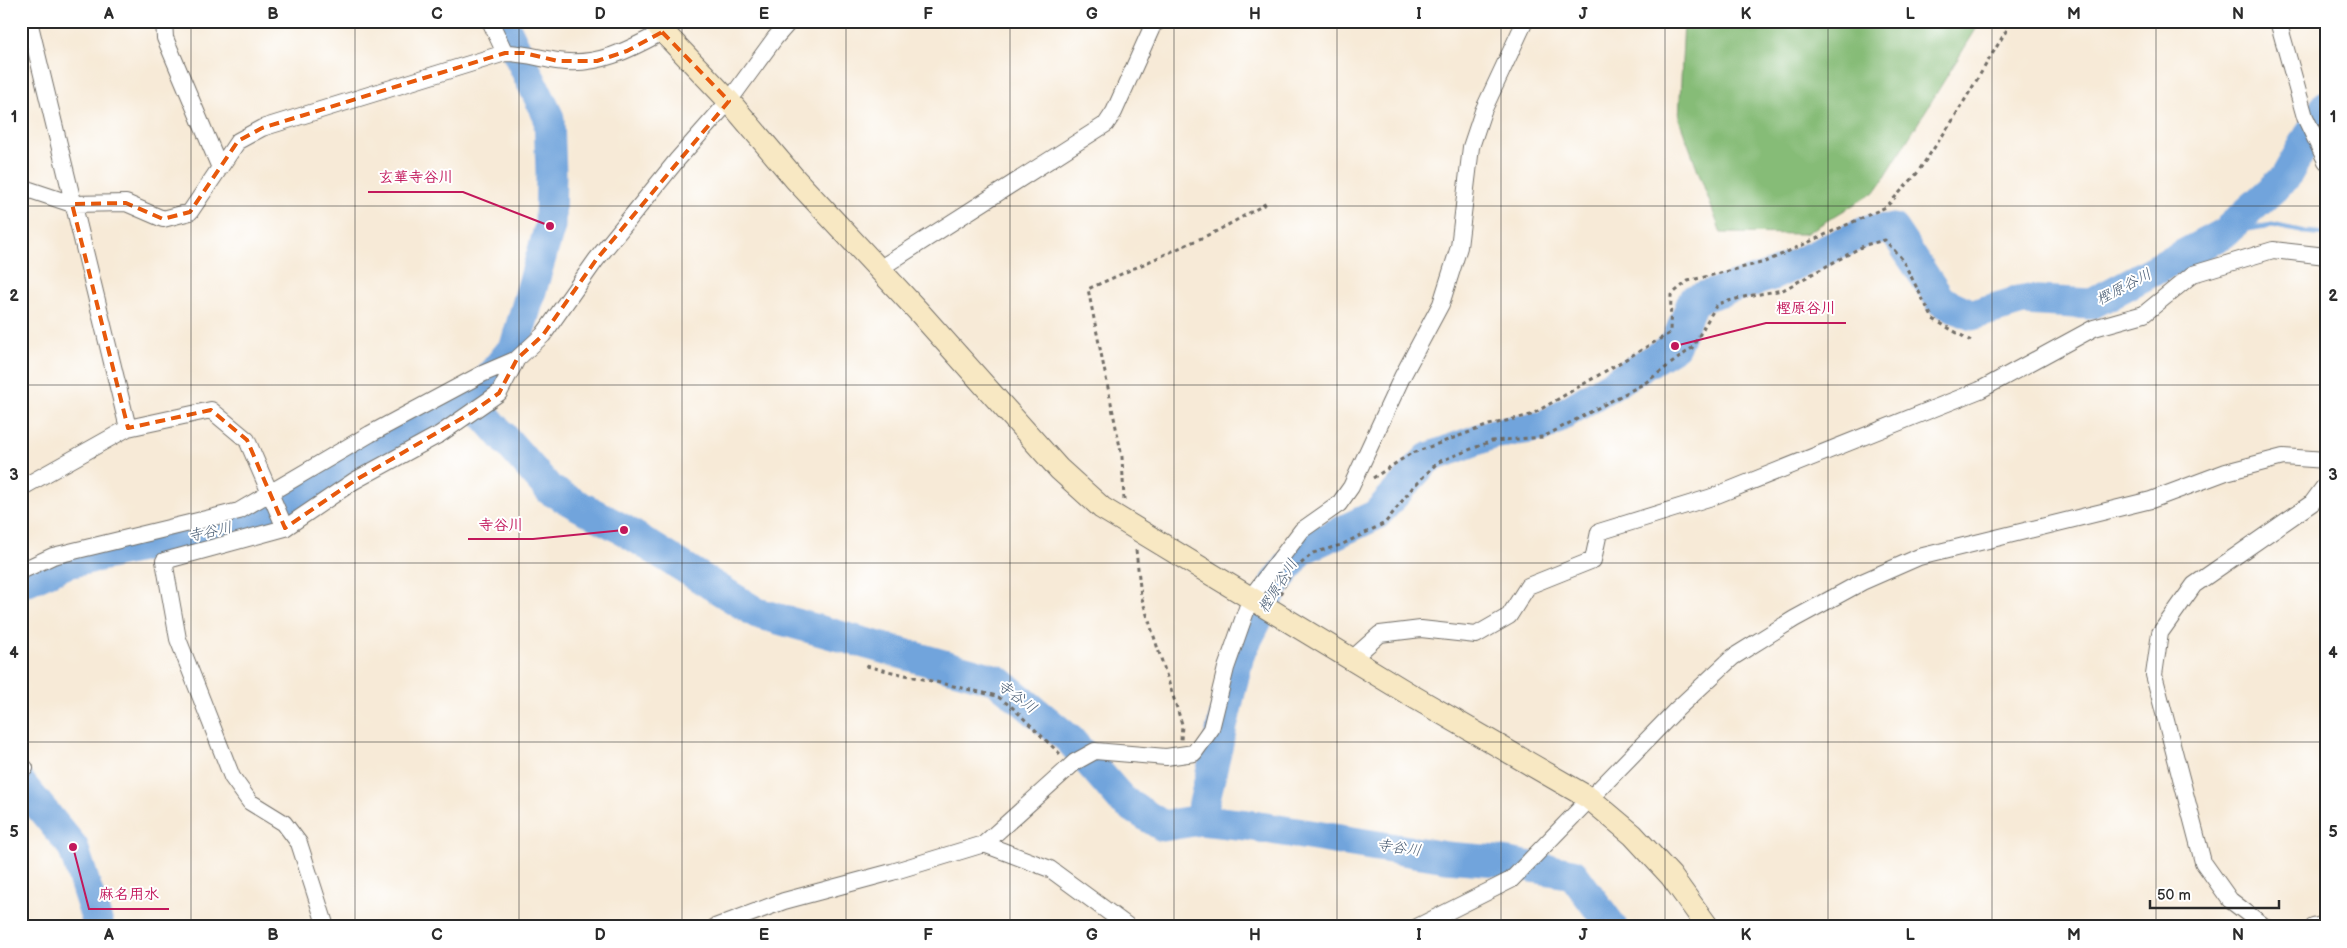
<svg xmlns="http://www.w3.org/2000/svg" width="2347" height="948" font-family="'Balsamiq Sans','Klee One',sans-serif">
	<style>
		.forest { fill: #86bc77; stroke: #587451 }
		.lines { fill: none; stroke-linecap: round; stroke-linejoin: round }
		.stream { stroke: #71a4dc; stroke-width: 5 }
		.river { stroke: #71a4dc; stroke-width: 31 }
		.street-casing { stroke: #726e67; stroke-width: 18 }
		.secondary-casing { stroke: #726e67; stroke-width: 24 }
		.path { stroke: #726e67; stroke-width: 3; stroke-dasharray: 4 4; stroke-linecap: butt }
		.street { stroke: #fff; stroke-width: 16 }
		.secondary { stroke: #f8e8c3; stroke-width: 22 }
		.marked { fill: none; stroke: #e8590c; stroke-width: 4; stroke-dasharray: 10 6; stroke-linejoin: round }
		.grid { fill: none; stroke: #2b2b2b; stroke-width: 1; stroke-opacity: 0.55 }
		.labels { text-anchor: middle; dominant-baseline: central; stroke-width: 4; stroke-linejoin: round; paint-order: stroke }
		.water-label { font-size: 15px; font-style: italic; fill: #475b72; stroke: #fff }
		.leader { fill: none; stroke: #c2185b; stroke-width: 2 }
		.callout-dot { fill: #c2185b; stroke: #fff; stroke-width: 2 }
		.callout-label { font-size: 15px; text-anchor: middle; font-weight: bold; fill: #c2185b; stroke: #fff; stroke-width: 4; stroke-linejoin: round; paint-order: stroke }
		.neatline { fill: none; stroke: #2b2b2b; stroke-width: 2 }
		.grid-label { font-size: 16px; text-anchor: middle; font-weight: bold; fill: #2b2b2b }
	</style>
	<rect width="100%" height="100%" fill="#fff"/>
	<filter id="ink" filterUnits="userSpaceOnUse"><feTurbulence type="fractalNoise" baseFrequency=".02" numOctaves="2"/><feDisplacementMap in="SourceGraphic" scale="10" xChannelSelector="R" yChannelSelector="G"/><feConvolveMatrix kernelMatrix="1 2 1 2 8 2 1 2 1" color-interpolation-filters="sRGB"/></filter>
	<filter id="wash" filterUnits="userSpaceOnUse"><feTurbulence type="fractalNoise" baseFrequency=".0096" numOctaves="4" result="noise"/><feDisplacementMap in="SourceGraphic" scale="20" xChannelSelector="R" yChannelSelector="G"/><feGaussianBlur stdDeviation="1.12" result="paint"/><feColorMatrix in="noise" values="0 0 0 0 0 0 0 0 0 0 0 0 0 0 0 0 0 1.4 0 .05"/><feComposite in="paint" operator="in"/></filter>
	<g filter="url(#wash)">
		<rect width="100%" height="100%" fill="#f7ead7"/>
		<path class="forest" d="M 1684,21 L 1981,21 L 1876,191 L 1805,234 L 1721,233 L 1679,119 Z"/>
		<g class="lines">
			<path class="stream" d="M 2224,233 L 2272,225 L 2305,232 L 2326,234"/>
			<path class="river" d="M 471,400 L 550,490 L 624,530 L 757,613 L 997,680 L 1070,740 L 1123,801 L 1163,826 L 1200,820 L 1247,825 L 1446,857 L 1497,861 L 1573,874 L 1612,927
				M 21,583 L 67,563 L 255,522 L 357,458 L 471,400 L 515,346 L 550,226 L 551,173 L 549,118 L 502,21
				M 21,784 L 73,847 L 99,927
				M 1200,820 L 1239,655 L 1276,583 L 1301,550 L 1376,515 L 1428,458 L 1493,434 L 1544,426 L 1675,346 L 1693,300 L 1773,275 L 1869,230 L 1893,229 L 1941,301 L 1972,315 L 2023,300 L 2091,304 L 2224,233 L 2285,178 L 2326,106"/>
		</g>
	</g>
	<g filter="url(#ink)">
		<g class="lines">
			<defs>
				<path id="street" d="M 29,21 L 128,428 L 211,410 L 247,440 L 285,528
					M 164,21 L 165,38 L 220,168
					M 490,21 L 505,53
					M 2278,21 L 2305,117 L 2326,161
					M 21,187 L 72,204 L 126,203 L 163,219 L 190,212 L 238,141 L 262,128 L 505,53 C 524,53 539,58 557,61 C 597,67 629,50 662,32
					M 879,269 L 1106,124 L 1114,112 L 1153,25 L 1159,21
					M 21,488 L 128,428
					M 21,571 L 53,556 L 239,511 L 370,434 L 482,374 L 517,359
					M 1352,659 L 1380,634 L 1421,629 L 1476,635 L 1509,616 L 1528,586 L 1593,560 L 1599,532 L 1712,497 L 1980,390 L 2094,328 L 2144,314 L 2193,274 L 2273,250 L 2326,256
					M 21,770 L 25,768
					M 984,844 L 1050,869 L 1129,927
					M 326,927 L 299,843 L 284,823 L 250,802 L 232,777 L 178,639 L 164,561 L 285,528 L 354,481 L 440,434 L 499,393 L 517,359 L 543,335 L 596,260 L 677,160 L 729,101 L 775,38 L 790,21
					M 715,927 L 784,901 L 892,872 L 984,844 L 1075,762 L 1095,751 L 1166,757 L 1194,753 L 1211,729 L 1226,668 L 1251,597 L 1302,530 L 1339,504 L 1351,487 L 1402,377 L 1441,304 L 1459,247 L 1471,147 L 1483,111 L 1525,21
					M 1417,927 L 1511,880 L 1676,710 L 1733,657 L 1794,619 L 1862,582 L 1919,557 L 2151,500 L 2226,472 L 2283,457 L 2326,460
					M 2265,927 L 2230,900 L 2203,862 L 2154,675 L 2160,633 L 2194,585 L 2312,503 L 2326,484
					M 2313,927 L 2326,924"/>
				<path id="secondary" d="M 653,21 L 729,101 L 795,179 L 919,312 L 1059,469 L 1102,508 L 1414,697 L 1589,798 L 1633,835 L 1671,876 L 1708,927"/>
			</defs>
			<use href="#street" class="street-casing"/>
			<use href="#secondary" class="secondary-casing"/>
			<path class="path" d="M 1373,478 L 1410,454 L 1489,425 L 1531,415 L 1670,333 L 1671,295 L 1688,281 L 1765,262 L 1886,207 L 1915,176 L 1951,123 L 2012,21
				M 1124,500 L 1122,457 L 1088,289 L 1217,231 L 1269,202
				M 1136,550 L 1141,596 L 1182,724 L 1181,740
				M 1295,569 L 1313,553 L 1341,545 L 1385,523 L 1413,487 L 1438,462 L 1492,441 L 1543,437 L 1645,383 L 1692,348 L 1717,304 L 1748,296 L 1783,290 L 1865,245 L 1885,240 L 1902,259 L 1933,319 L 1971,341
				M 1280,594 L 1290,575
				M 866,666 L 997,696 L 1013,708 L 1060,754"/>
			<use href="#street" class="street"/>
			<use href="#secondary" class="secondary"/>
		</g>
	</g>
	<path class="marked" d="M 662,32 L 729,101 L 596,260 L 543,335 L 517,359 L 499,393 L 471,413 L 354,481 L 285,528 L 247,440 L 211,410 L 128,428 L 72,204 L 126,203 L 163,219 L 190,212 L 238,141 L 262,128 L 505,53 L 524,53 L 558,61 L 597,61 L 627,51 Z"/>
	<path class="grid" d="M 191,21 L 191,927M 355,21 L 355,927M 519,21 L 519,927M 682,21 L 682,927M 846,21 L 846,927M 1010,21 L 1010,927M 1174,21 L 1174,927M 1337,21 L 1337,927M 1501,21 L 1501,927M 1665,21 L 1665,927M 1828,21 L 1828,927M 1992,21 L 1992,927M 2156,21 L 2156,927M 21,206 L 2326,206M 21,385 L 2326,385M 21,563 L 2326,563M 21,742 L 2326,742"/>
	<g class="labels">
		<g class="water-label">
			<text transform="translate(2124 287) rotate(-28)">樫原谷川</text>
			<text transform="translate(210 532) rotate(-12)">寺谷川</text>
			<text transform="translate(1278 586) rotate(-58)">樫原谷川</text>
			<text transform="translate(1017 697) rotate(37)">寺谷川</text>
			<text transform="translate(1399 848) rotate(8)">寺谷川</text>
		</g>
	</g>
	<path class="leader" d="M550 226L463 192H368M1675 346L1766 323H1846M624 530L533 539H468M73 847L89 909H169"/>
	<g class="callout-dot">
		<circle cx="550" cy="226" r="5"/>
		<circle cx="1675" cy="346" r="5"/>
		<circle cx="624" cy="530" r="5"/>
		<circle cx="73" cy="847" r="5"/>
	</g>
	<g class="callout-label">
		<text x="416" y="182">玄華寺谷川</text>
		<text x="1806" y="313">樫原谷川</text>
		<text x="501" y="530">寺谷川</text>
		<text x="129" y="899">麻名用水</text>
	</g>
	<rect width="2347" height="948" fill="none" stroke="#fff" stroke-width="55"/>
	<path d="M2150 900v8h129v-8" fill="none" stroke="#2b2b2b" stroke-width="2.5"/>
	<text x="2157" y="900" font-size="15" fill="#2b2b2b" stroke="#ffffff" stroke-width="4" paint-order="stroke">50 m</text>
	<rect x="28" y="28" width="2292" height="892" class="neatline"/>
	<g class="grid-label">
		<text x="109" y="19">A</text>
		<text x="273" y="19">B</text>
		<text x="437" y="19">C</text>
		<text x="600" y="19">D</text>
		<text x="764" y="19">E</text>
		<text x="928" y="19">F</text>
		<text x="1092" y="19">G</text>
		<text x="1255" y="19">H</text>
		<text x="1419" y="19">I</text>
		<text x="1583" y="19">J</text>
		<text x="1746" y="19">K</text>
		<text x="1910" y="19">L</text>
		<text x="2074" y="19">M</text>
		<text x="2238" y="19">N</text>
		<text x="14" y="122">1</text>
		<text x="2333" y="122">1</text>
		<text x="14" y="301">2</text>
		<text x="2333" y="301">2</text>
		<text x="14" y="480">3</text>
		<text x="2333" y="480">3</text>
		<text x="14" y="658">4</text>
		<text x="2333" y="658">4</text>
		<text x="14" y="837">5</text>
		<text x="2333" y="837">5</text>
		<text x="109" y="940">A</text>
		<text x="273" y="940">B</text>
		<text x="437" y="940">C</text>
		<text x="600" y="940">D</text>
		<text x="764" y="940">E</text>
		<text x="928" y="940">F</text>
		<text x="1092" y="940">G</text>
		<text x="1255" y="940">H</text>
		<text x="1419" y="940">I</text>
		<text x="1583" y="940">J</text>
		<text x="1746" y="940">K</text>
		<text x="1910" y="940">L</text>
		<text x="2074" y="940">M</text>
		<text x="2238" y="940">N</text>
	</g>
</svg>
